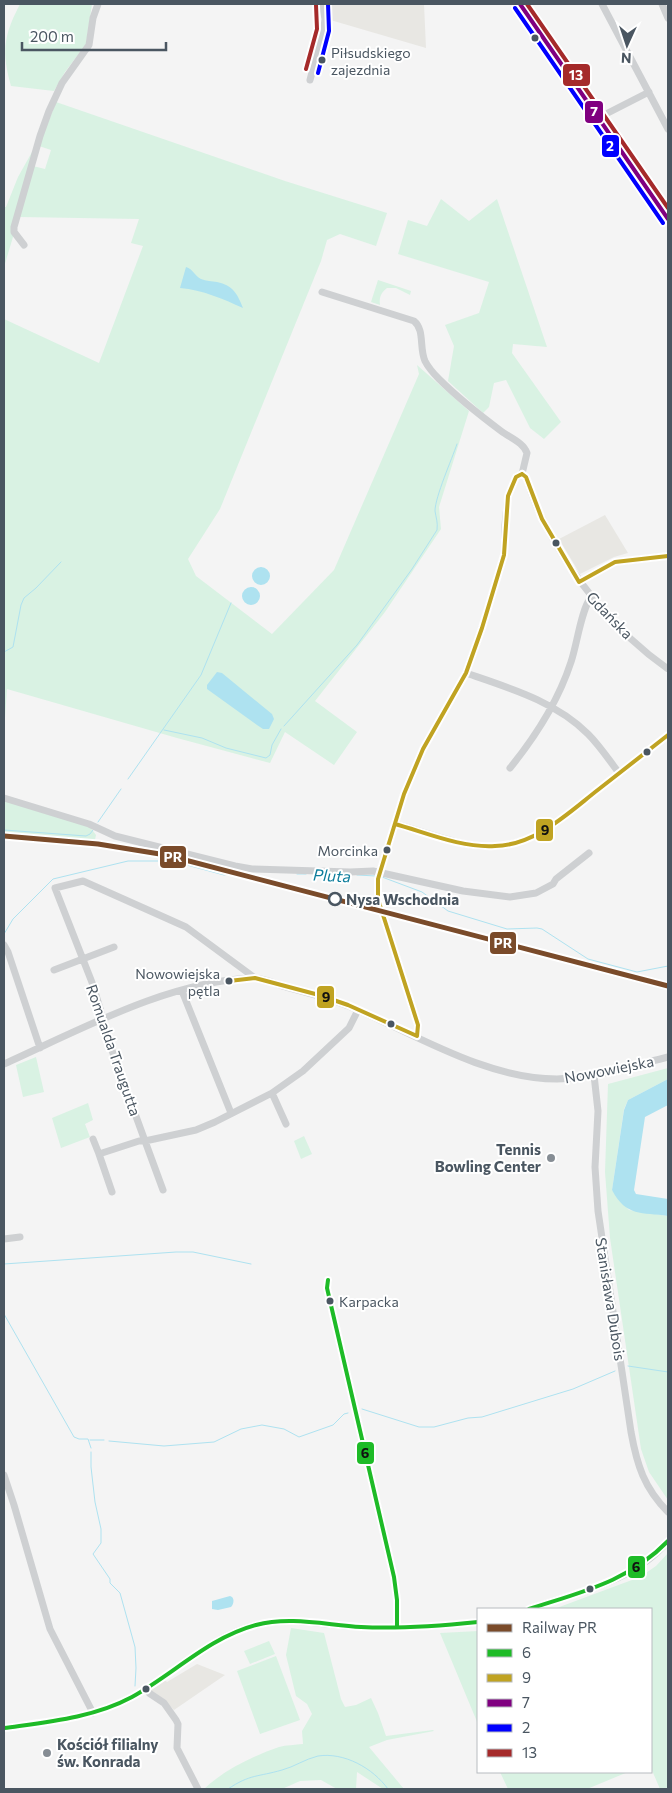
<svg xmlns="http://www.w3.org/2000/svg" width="672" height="1793" font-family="Commissioner,sans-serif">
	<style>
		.commercial { fill: #e8e7e3 }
		.green { fill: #d9f2e3; fill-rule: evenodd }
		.water { fill: #aee2f0 }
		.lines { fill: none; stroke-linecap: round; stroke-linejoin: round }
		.stream { stroke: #aee2f0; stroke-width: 1 }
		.minor { stroke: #ced0d2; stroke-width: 7 }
		.major { stroke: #caced1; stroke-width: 9 }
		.bus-1-casing { stroke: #fff; stroke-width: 8 }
		.bus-2-casing { stroke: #fff; stroke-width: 8 }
		.bus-3-casing { stroke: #fff; stroke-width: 8 }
		.bus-4-casing { stroke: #fff; stroke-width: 8 }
		.bus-5-casing { stroke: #fff; stroke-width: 8 }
		.bus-1 { stroke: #1ebb27; stroke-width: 4 }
		.bus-2 { stroke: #c0a322; stroke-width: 4 }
		.bus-3 { stroke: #800080; stroke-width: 4 }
		.bus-4 { stroke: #00f; stroke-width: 4 }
		.bus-5 { stroke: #a52a2a; stroke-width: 4 }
		.rail-1-casing { stroke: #fff; stroke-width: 9 }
		.rail-1 { stroke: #7a4b2a; stroke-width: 5 }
		.bus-dot { fill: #4a5661; stroke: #fff; stroke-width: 2 }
		.stop-dot { fill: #fff; stroke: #4a5661; stroke-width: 2.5 }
		.poi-dot { fill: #868d94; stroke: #fff; stroke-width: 2 }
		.labels { text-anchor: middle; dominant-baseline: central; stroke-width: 4; stroke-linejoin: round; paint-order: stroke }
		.bus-label { font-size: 14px; fill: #4a5661; stroke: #fff; text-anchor: start }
		.street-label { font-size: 15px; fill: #4a5661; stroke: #fff }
		.stop-label { font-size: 15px; font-weight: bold; fill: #4a5661; stroke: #fff; text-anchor: start }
		.poi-label { font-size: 15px; font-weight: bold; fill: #4a5661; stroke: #fff; text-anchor: end }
		.water-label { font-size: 16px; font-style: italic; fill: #0c7c9b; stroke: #fff }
		.line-badge { stroke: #fff; stroke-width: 2 }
		.badge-label { font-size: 14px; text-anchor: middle; font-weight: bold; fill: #fff }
		.pale-badge-label { font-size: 14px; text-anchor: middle; font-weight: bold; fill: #111 }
	</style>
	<rect width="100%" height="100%" fill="#f4f4f4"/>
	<path class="commercial" d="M 325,4 L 424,4 L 426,48 L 327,19 Z
		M 605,515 L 628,553 L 614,557 L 580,574 L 559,539 Z
		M 197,1664 L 225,1675 L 174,1710 L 165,1701 L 155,1695 L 150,1689 L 164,1679 L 167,1682 Z"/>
	<path class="green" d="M 20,4 L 92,4 L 86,44 L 65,72 L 54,91 L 11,86 C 1,51 4,35 20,4 Z
		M 56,102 L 285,181 L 387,213 L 376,246 L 340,234 L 327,240 L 321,261 L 220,509 L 188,559 L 196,576 L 272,634 L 334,570 L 419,374 L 417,365 L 469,411 L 439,507 L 441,529 L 385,612 L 315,701 L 357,732 L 334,765 L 285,732 L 270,763 L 177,738 L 7,689 L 4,732 L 4,319 L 99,363 L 143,246 L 131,243 L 139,219 L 19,217 L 4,267 L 4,207 L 6,207 L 18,177 L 32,152 L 39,146 ZM 39,146 L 51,150 L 45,169 L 33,166 Z
		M 441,199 L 469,221 L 497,199 L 547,347 L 513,344 L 512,353 L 561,422 L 544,439 L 530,428 L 506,380 L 494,383 L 489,407 L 483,413 L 448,381 L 454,346 L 445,325 L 479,313 L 489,282 L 398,254 L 408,220 L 427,226 Z
		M 378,280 L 411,291 L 410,295 L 396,288 L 387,288 C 381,293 379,297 380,305 L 371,302 Z
		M 4,800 L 90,827 L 96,835 L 95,840 L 4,833 Z
		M 36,1057 L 44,1092 L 23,1097 L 16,1065 Z
		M 668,1068 L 668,1079 L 628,1100 L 624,1109 L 612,1190 L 629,1210 L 668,1216 L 668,1500 L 649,1472 L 641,1449 L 610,1238 L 605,1172 L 608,1084 Z
		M 88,1103 L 93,1120 L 85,1124 L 90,1137 L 61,1148 L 52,1118 Z
		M 304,1136 L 312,1154 L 301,1159 L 294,1141 Z
		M 668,1553 L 668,1789 L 660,1789 L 651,1768 L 651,1609 L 554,1609 L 640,1577 L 656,1566 Z
		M 291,1628 L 324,1633 L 341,1699 L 345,1707 L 356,1705 L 371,1698 L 378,1713 L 386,1736 L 433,1730 L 434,1731 L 387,1740 L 369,1747 L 404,1789 L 383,1789 L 357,1772 L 356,1789 L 337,1789 L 321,1780 L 300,1781 L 282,1789 L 204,1789 C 224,1770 253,1756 279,1747 C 286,1745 295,1745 303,1744 L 302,1731 L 312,1714 L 307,1704 L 296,1696 L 286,1655 Z
		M 478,1631 L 478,1724 L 440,1633 Z
		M 269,1641 L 275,1654 L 250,1664 L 244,1651 Z
		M 276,1656 L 300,1720 L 260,1734 L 237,1671 Z
		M 500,1772 L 628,1772 L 587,1789 L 508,1789 Z"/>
	<path class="water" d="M 186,267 C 193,269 195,276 201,279 C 206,281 212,281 217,282 C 233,285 238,295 243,308 C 223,299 203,290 180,288 Z
		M252 576a9 9 0 1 1 18 0a9 9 0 1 1-18 0Z
		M242 596a9 9 0 1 1 18 0a9 9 0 1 1-18 0Z
		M 217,672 L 222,673 L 272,714 L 274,719 L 269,729 L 263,729 L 257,725 L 207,689 L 207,685 Z
		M 668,1079 L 668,1105 L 645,1117 L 634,1190 L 636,1194 L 668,1199 L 668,1216 C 642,1212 626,1217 612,1190 L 624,1110 L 628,1100 Z
		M 230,1596 C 235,1597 234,1604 231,1607 L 218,1610 L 212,1609 L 212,1601 Z"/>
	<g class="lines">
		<path class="stream" d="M 4,652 L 13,647 L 21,605 L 24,598 L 36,588 L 61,562
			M 284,726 L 357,645 L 412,569 L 437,530 C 438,522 436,518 435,511 C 435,497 452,459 457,444
			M 164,730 L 202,738 L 226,748 L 266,758 L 270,755 L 272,745 L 281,729
			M 128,779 L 201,675 L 231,603
			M 98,822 L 121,789
			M 4,830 L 86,836 L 90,834 L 93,830
			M 297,874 L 306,874
			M 357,875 L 376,876
			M 382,877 L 422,892 L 448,911 L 507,929 L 537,928 L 542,929 L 588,959 L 637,972 L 668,966
			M 4,934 L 13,919 L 53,879 L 128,861 L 172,861 L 224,875 L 230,874 L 233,871 L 241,871
			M 4,1264 L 176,1252 L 193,1252 L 251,1264
			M 4,1314 L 74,1437 L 79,1439 L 88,1439 L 91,1448
			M 628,1366 L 668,1372
			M 362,1409 L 419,1427 L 434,1427 L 468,1418 L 482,1417 L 573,1389 L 615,1371
			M 90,1440 L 104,1440
			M 109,1441 L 164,1446 L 214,1442 L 241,1429 L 262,1425 L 284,1429 L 299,1437 L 333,1425 L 344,1414 L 348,1413
			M 91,1452 L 91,1467 L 95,1502 L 101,1529 L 101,1543 L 93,1554 L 110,1579 L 110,1583 L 120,1593 L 135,1647 L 136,1668 L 135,1686
			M 228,1789 C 250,1774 258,1777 282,1770 C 294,1767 305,1759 318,1756 C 344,1752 373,1768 388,1789"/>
		<path class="minor" d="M 602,4 L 668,129
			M 662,4 L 668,18
			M 310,80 L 324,27 L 325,19 L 322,4
			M 598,118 L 649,92
			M 24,245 L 14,232 L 14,227 L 40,136 L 49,111 L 62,83 L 89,45 L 93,18 L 98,4
			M 322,292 L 414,321 C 425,330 419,348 425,361 C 428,367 434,374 439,379 C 457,397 481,416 501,431 C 510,438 523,442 527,453 L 522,474 L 516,477 L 508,496 L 505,525 L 504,555 L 482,628 L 466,673 L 423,749 L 404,794 L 378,879 L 378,899 L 418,1025 L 417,1036
			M 522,474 L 526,477 C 531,491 536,507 543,520 C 572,578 615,632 668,669
			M 579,582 L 615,562 L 668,556
			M 466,673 C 509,688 555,701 588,734 C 600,746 609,760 619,773
			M 510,768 C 536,736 558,702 571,662 C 577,645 581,610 591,597
			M 4,798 L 89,824 L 115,836 L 235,866 L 252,869 L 350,872 L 373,871 L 463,891 L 510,897 L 536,893 L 553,884 L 556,879 L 589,853
			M 395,824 C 457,841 497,865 556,823 L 668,735
			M 4,945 L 8,952 L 40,1048
			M 54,970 L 114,947
			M 255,978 L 186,927 L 157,914 L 83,881 L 55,888 L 93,985 L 101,1012 L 102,1023 L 145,1141 L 196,1130 L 215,1122 L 272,1093 L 303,1071 L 349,1028 L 358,1010
			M 182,991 L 231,1113
			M 4,1064 C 80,1030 168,981 253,978 C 264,978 276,984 286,987 C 313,994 339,1001 365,1013 C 424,1040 491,1079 557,1079 C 594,1078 632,1066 668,1057
			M 594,1075 L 598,1111 L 595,1167 L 598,1211 L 631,1432 C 637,1465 644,1488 668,1512
			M 272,1093 L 286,1124
			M 93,1139 L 99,1154
			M 112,1192 L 99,1154 L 139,1141 L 145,1141 L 163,1190
			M 4,1239 L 20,1237
			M 328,1280 L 327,1288 L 394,1577 L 397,1600 L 397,1627
			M 4,1475 L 14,1505 L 50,1629 L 93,1713
			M 529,1609 C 577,1592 634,1582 668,1541
			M 146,1688 L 149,1693 L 164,1703 L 176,1720 L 178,1724 L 177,1748 L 198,1789
			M 4,1728 C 47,1722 92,1718 132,1697 C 173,1674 209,1637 256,1625 C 290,1616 327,1626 361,1627 C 400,1629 440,1626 478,1622"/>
		<path class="major" d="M 520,4 L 668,219"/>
		<defs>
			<path id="bus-1" d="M 328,1280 L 327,1288 L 394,1577 L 397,1600 L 397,1627
				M 529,1609 C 581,1592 628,1582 668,1541
				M 4,1728 C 47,1722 93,1718 132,1697 C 174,1674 208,1638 256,1625 C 290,1616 326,1625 361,1627 C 400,1629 439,1626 478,1622"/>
			<path id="bus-2" d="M 522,474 L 526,477 L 542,519 L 579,582
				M 579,582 L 615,562 L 668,556
				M 395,824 C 427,833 461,848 495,846 C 536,845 568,813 599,789 C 622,771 645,753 668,735
				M 229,981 L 255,978 L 319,995 L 348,1005 L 417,1036
				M 417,1036 L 418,1025 L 378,899 L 378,879 L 404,794 L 423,749 L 466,673 L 482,628 L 504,555 L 508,496 L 516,477 L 522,474"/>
			<path id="bus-3" d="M 520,4 L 668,219"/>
			<path id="bus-4" d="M 515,8 L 663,223
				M 318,73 L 329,31 L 328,4"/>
			<path id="bus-5" d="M 527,4 L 668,208
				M 306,69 L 317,29 L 316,5"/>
		</defs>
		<use href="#bus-1" class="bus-1-casing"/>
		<use href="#bus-2" class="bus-2-casing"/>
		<use href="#bus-3" class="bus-3-casing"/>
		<use href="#bus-4" class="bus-4-casing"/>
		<use href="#bus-5" class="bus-5-casing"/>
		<use href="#bus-1" class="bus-1"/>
		<use href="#bus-2" class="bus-2"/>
		<use href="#bus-3" class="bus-3"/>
		<use href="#bus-4" class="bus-4"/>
		<use href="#bus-5" class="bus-5"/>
		<defs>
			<path id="rail-1" d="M 4,836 L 98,844 L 166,855 L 668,986"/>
		</defs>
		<use href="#rail-1" class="rail-1-casing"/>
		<use href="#rail-1" class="rail-1"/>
	</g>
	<g class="bus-dot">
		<circle cx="535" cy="38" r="4.5"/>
		<circle cx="322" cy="60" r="4.5"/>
		<circle cx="556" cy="543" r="4.5"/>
		<circle cx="647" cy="752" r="4.5"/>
		<circle cx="387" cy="850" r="4.5"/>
		<circle cx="229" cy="981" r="4.5"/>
		<circle cx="391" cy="1024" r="4.5"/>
		<circle cx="330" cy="1301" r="4.5"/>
		<circle cx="590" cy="1589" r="4.5"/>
		<circle cx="146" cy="1689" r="4.5"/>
	</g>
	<circle class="stop-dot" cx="335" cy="899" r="6"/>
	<g class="poi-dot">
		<circle cx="551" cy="1158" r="5"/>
		<circle cx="47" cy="1753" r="5"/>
	</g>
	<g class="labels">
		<g class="bus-label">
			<text x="331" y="52">Piłsudskiego<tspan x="331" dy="17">zajezdnia</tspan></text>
			<text x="378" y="850" text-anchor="end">Morcinka</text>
			<text x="220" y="973" text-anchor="end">Nowowiejska<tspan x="220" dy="17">pętla</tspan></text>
			<text x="339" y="1301">Karpacka</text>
		</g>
		<g class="street-label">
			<text transform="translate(610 615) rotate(46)">Gdańska</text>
			<text transform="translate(114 1050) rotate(71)">Romualda Traugutta</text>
			<text transform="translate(609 1069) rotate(-11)">Nowowiejska</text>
			<text transform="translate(611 1299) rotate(81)">Stanisława Dubois</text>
		</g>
		<g class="stop-label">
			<text x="346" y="899">Nysa Wschodnia</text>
		</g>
		<g class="poi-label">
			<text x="541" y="1149">Tennis<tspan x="541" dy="17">Bowling Center</tspan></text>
			<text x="57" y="1744" text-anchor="start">Kościół filialny<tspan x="57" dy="17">św. Konrada</tspan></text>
		</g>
		<g class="water-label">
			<text transform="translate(332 875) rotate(3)">Pluta</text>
		</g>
	</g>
	<g class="line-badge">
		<rect x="562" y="63" width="29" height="24" rx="5" fill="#a52a2a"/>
		<rect x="584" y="100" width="20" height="24" rx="5" fill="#800080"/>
		<rect x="601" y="134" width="19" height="24" rx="5" fill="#00f"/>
		<rect x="535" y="818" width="19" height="24" rx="5" fill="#c0a322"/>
		<rect x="159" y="845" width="28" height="24" rx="5" fill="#7a4b2a"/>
		<rect x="489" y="931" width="28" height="24" rx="5" fill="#7a4b2a"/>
		<rect x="316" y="985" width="19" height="24" rx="5" fill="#c0a322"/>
		<rect x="356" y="1441" width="19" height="24" rx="5" fill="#1ebb27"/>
		<rect x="627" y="1555" width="19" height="24" rx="5" fill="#1ebb27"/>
	</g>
	<g class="badge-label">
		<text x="576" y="80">13</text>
		<text x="594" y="116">7</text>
		<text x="610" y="151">2</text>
		<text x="173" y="862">PR</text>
		<text x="503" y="948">PR</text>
	</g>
	<g class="pale-badge-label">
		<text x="545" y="835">9</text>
		<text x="326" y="1002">9</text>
		<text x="365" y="1458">6</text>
		<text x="636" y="1572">6</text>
	</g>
	<rect width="672" height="1793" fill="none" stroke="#4a5661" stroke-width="10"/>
	<rect x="477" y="1608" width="175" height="165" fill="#ffffff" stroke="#b7bbc0"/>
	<rect x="487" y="1624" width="25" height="8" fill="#7a4b2a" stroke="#b7bbc0"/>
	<text x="522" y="1633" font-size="15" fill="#4a5661">Railway PR</text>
	<rect x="487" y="1649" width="25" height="8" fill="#1ebb27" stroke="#b7bbc0"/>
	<text x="522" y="1658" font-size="15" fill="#4a5661">6</text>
	<rect x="487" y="1674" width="25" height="8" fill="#c0a322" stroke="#b7bbc0"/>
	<text x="522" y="1683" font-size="15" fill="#4a5661">9</text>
	<rect x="487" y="1699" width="25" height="8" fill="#800080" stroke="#b7bbc0"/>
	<text x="522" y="1708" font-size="15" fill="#4a5661">7</text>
	<rect x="487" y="1724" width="25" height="8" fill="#0000ff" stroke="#b7bbc0"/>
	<text x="522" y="1733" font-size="15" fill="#4a5661">2</text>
	<rect x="487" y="1749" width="25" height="8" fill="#a52a2a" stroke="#b7bbc0"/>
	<text x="522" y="1758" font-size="15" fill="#4a5661">13</text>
	<g transform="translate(627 45) rotate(183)" stroke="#ffffff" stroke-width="4" paint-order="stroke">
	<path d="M0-4L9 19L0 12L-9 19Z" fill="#4a5661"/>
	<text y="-8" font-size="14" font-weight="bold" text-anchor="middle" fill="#4a5661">N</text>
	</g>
	<path d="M22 42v8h144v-8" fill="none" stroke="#4a5661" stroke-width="2.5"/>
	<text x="30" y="42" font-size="15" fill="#4a5661" stroke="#ffffff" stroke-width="4" paint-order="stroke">200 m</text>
</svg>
